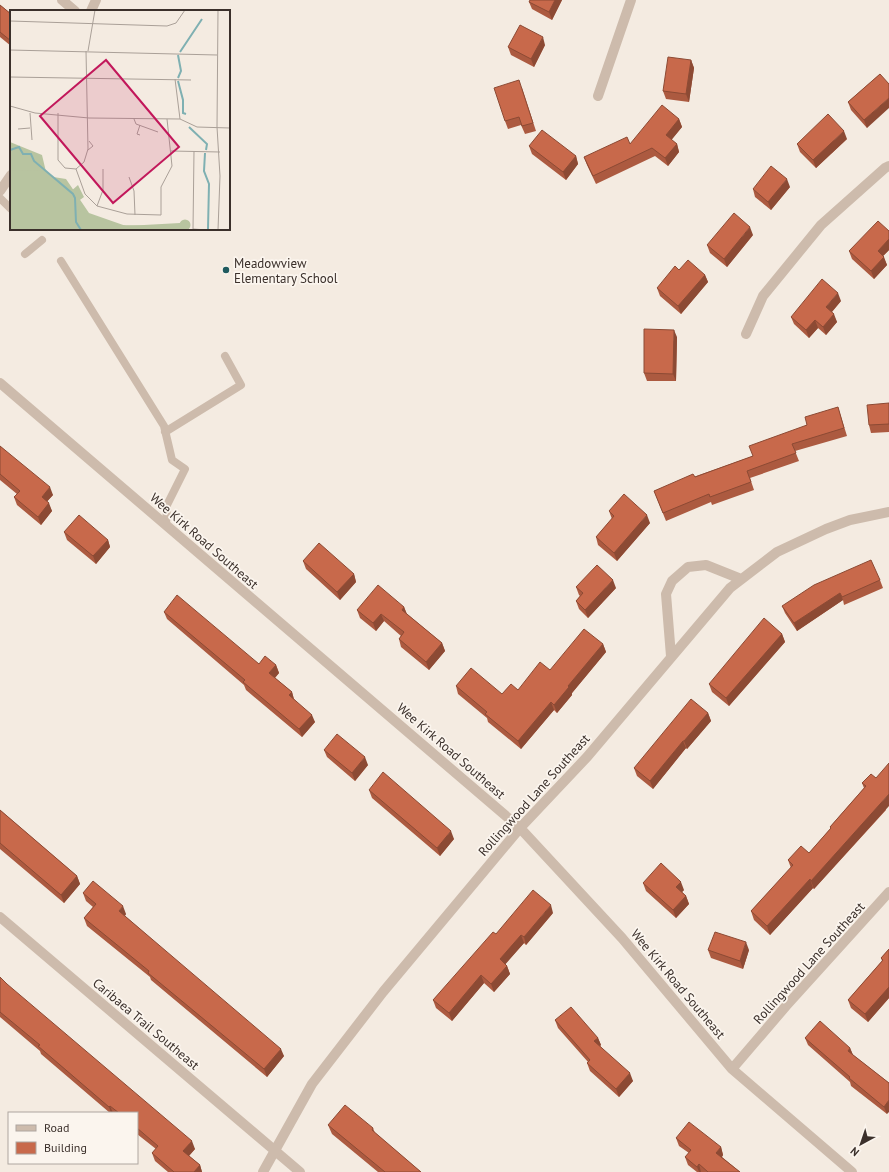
<svg xmlns="http://www.w3.org/2000/svg" width="889" height="1172" font-family="'PT Sans',sans-serif">
	<style>
		.lines { fill: none; stroke-linecap: round; stroke-linejoin: round }
		.lane { stroke: #cdbbac; stroke-width: 8 }
		.street { stroke: #cdbbac; stroke-width: 10 }
		.wall { fill: #ac5a40 }
		.shaded-wall { fill: #8c4a34 }
		.building { fill: #c8694b; stroke: #8c4a34 }
		.poi-dot { fill: #1f5a5e; stroke: #fbf5ee; stroke-width: 1.5 }
		.labels { text-anchor: middle; dominant-baseline: central; stroke-width: 3.5; stroke-linejoin: round; paint-order: stroke }
		.poi-label { font-size: 13px; fill: #3b302b; stroke: #fbf5ee; text-anchor: start }
		.street-label { font-size: 13px; fill: #3b302b; stroke: #fbf5ee }
		.inset-river { fill: none; stroke: #7fb0b2; stroke-width: 2 }
		.inset-road { fill: none; stroke: #aaa098; stroke-width: 1 }
		.view { fill: #c2185b; fill-opacity: 0.15; stroke: #c2185b; stroke-width: 2 }
		.inset-edge { fill: none; stroke: #3b302b; stroke-width: 2 }
	</style>
	<rect width="100%" height="100%" fill="#f4ebe1"/>
	<g class="lines">
		<path class="lane" d="M 0,198 L 11,209
			M 25,254 L 42,240
			M 61,261 L 164,426 L 172,460 L 185,469 L 167,505 L 166,525
			M 165,432 L 241,385 L 225,356"/>
		<path class="street" d="M 62,0 L 75,11
			M 91,11 L 96,0
			M 598,96 L 631,0
			M 0,191 L 11,175
			M 746,334 L 763,296 L 821,225 L 885,168 L 889,166
			M 0,383 L 520,828 L 622,938 L 732,1069 L 852,1172
			M 671,656 L 666,594 L 672,581 L 688,567 L 706,565 L 741,579
			M 0,917 L 300,1172
			M 732,1069 L 786,1006 L 889,892
			M 263,1172 L 312,1084 L 383,992 L 520,828 L 587,757 L 730,588 L 777,552 L 826,529 L 850,520 L 889,512"/>
	</g>
	<path class="wall" d="M 530,0 L 562,0 L 552,20 L 532,9 L 529,2 Z
		M 0,5 L 11,14 L 11,46 L 0,37 Z
		M 545,45 L 534,67 L 511,55 L 508,47 Z
		M 691,60 L 694,68 L 689,102 L 666,99 L 663,91 Z
		M 880,74 L 867,128 L 851,110 L 848,102 Z
		M 522,88 L 536,131 L 525,134 L 521,125 L 508,129 L 505,121 Z
		M 679,119 L 682,127 L 671,140 L 677,144 L 679,152 L 668,166 L 655,156 L 596,184 L 587,165 L 584,157 L 630,144 Z
		M 847,139 L 816,168 L 800,152 L 797,144 Z
		M 529,146 L 576,156 L 578,164 L 566,180 L 532,154 Z
		M 790,187 L 771,210 L 755,197 L 753,189 Z
		M 889,231 L 889,250 L 883,256 L 887,265 L 874,279 L 852,259 L 849,251 Z
		M 753,235 L 727,267 L 710,253 L 707,245 Z
		M 679,270 L 705,275 L 708,282 L 681,314 L 660,296 L 657,288 Z
		M 841,301 L 832,312 L 837,322 L 826,335 L 818,328 L 809,338 L 794,324 L 791,317 Z
		M 677,337 L 676,381 L 647,381 L 644,373 Z
		M 889,403 L 889,432 L 871,433 L 869,425 Z
		M 838,407 L 847,436 L 795,451 L 799,461 L 750,478 L 754,490 L 712,505 L 711,502 L 666,521 L 654,491 L 753,456 Z
		M 0,446 L 53,495 L 47,501 L 52,511 L 41,525 L 17,505 L 14,497 L 17,494 L 0,480 Z
		M 609,511 L 650,523 L 617,561 L 598,545 L 596,537 L 612,519 Z
		M 64,532 L 108,540 L 110,547 L 96,564 L 67,540 Z
		M 303,561 L 354,574 L 356,582 L 340,600 L 306,569 Z
		M 880,580 L 883,588 L 844,605 L 843,600 L 797,631 L 785,613 L 782,606 Z
		M 576,587 L 616,588 L 588,618 L 579,609 L 576,601 L 580,596 L 579,595 Z
		M 404,607 L 407,614 L 442,643 L 445,651 L 429,670 L 401,647 L 399,639 L 401,636 L 384,621 L 376,631 L 360,618 L 357,610 Z
		M 164,612 L 259,664 L 276,665 L 279,673 L 275,678 L 292,692 L 294,699 L 315,722 L 302,737 L 246,690 L 244,685 L 167,619 Z
		M 782,634 L 785,642 L 729,706 L 712,692 L 709,684 Z
		M 603,644 L 606,652 L 572,693 L 572,695 L 557,713 L 554,710 L 521,749 L 488,722 L 487,718 L 458,694 L 456,686 L 502,694 L 518,690 L 550,670 Z
		M 708,713 L 711,721 L 687,749 L 686,748 L 653,789 L 637,776 L 634,768 Z
		M 324,750 L 368,765 L 355,781 L 327,757 Z
		M 871,774 L 886,810 L 814,889 L 813,888 L 770,935 L 754,920 L 751,911 L 791,868 L 788,860 L 809,853 L 831,828 L 830,827 L 864,788 L 862,783 Z
		M 369,790 L 454,839 L 440,856 L 372,798 Z
		M 0,810 L 77,876 L 80,884 L 64,903 L 0,849 Z
		M 643,883 L 684,890 L 682,892 L 686,896 L 689,904 L 676,918 L 646,891 Z
		M 83,893 L 126,914 L 125,916 L 284,1056 L 267,1077 L 151,980 L 150,977 L 87,926 L 84,918 L 93,907 L 86,901 Z
		M 553,913 L 526,945 L 524,943 L 505,964 L 507,966 L 510,974 L 494,992 L 484,983 L 452,1021 L 436,1008 L 433,1000 L 496,934 Z
		M 889,949 L 889,998 L 868,1022 L 851,1008 L 848,1000 L 882,961 L 881,958 Z
		M 708,950 L 749,950 L 743,969 L 711,958 Z
		M 0,977 L 8,986 L 195,1149 L 189,1156 L 200,1165 L 202,1172 L 168,1172 L 155,1161 L 152,1153 L 156,1149 L 137,1134 L 137,1113 L 110,1113 L 41,1054 L 40,1051 L 0,1017 Z
		M 555,1020 L 598,1038 L 601,1045 L 600,1046 L 633,1081 L 619,1097 L 590,1071 L 587,1063 L 588,1062 L 558,1028 Z
		M 805,1038 L 850,1048 L 853,1055 L 889,1083 L 887,1114 L 851,1086 L 850,1082 L 808,1045 Z
		M 328,1125 L 373,1128 L 375,1133 L 421,1172 L 378,1172 L 332,1134 Z
		M 676,1138 L 721,1147 L 723,1155 L 722,1157 L 740,1172 L 697,1172 L 688,1165 L 685,1157 L 689,1153 L 679,1146 Z"/>
	<path class="shaded-wall" d="M 555,0 L 562,0 L 552,20 L 549,12 Z
		M 543,37 L 545,45 L 534,67 L 531,59 Z
		M 691,60 L 694,68 L 689,102 L 686,94 Z
		M 889,98 L 889,108 L 867,128 L 864,120 Z
		M 679,119 L 682,127 L 669,143 L 666,135 Z
		M 844,131 L 847,139 L 816,168 L 813,160 Z
		M 677,144 L 679,152 L 668,166 L 665,158 Z
		M 576,156 L 578,164 L 566,180 L 563,172 Z
		M 787,179 L 790,187 L 771,210 L 768,202 Z
		M 750,227 L 753,235 L 727,267 L 724,259 Z
		M 889,239 L 889,250 L 880,259 L 878,251 Z
		M 884,257 L 887,265 L 874,279 L 871,271 Z
		M 705,275 L 708,282 L 681,314 L 678,306 Z
		M 838,293 L 841,301 L 829,315 L 826,307 Z
		M 834,314 L 837,322 L 826,335 L 823,327 Z
		M 815,320 L 818,328 L 809,338 L 806,330 Z
		M 674,330 L 677,337 L 676,381 L 673,374 Z
		M 50,487 L 53,495 L 44,505 L 42,497 Z
		M 49,503 L 52,511 L 41,525 L 38,517 Z
		M 647,515 L 650,523 L 617,561 L 614,553 Z
		M 108,540 L 110,547 L 96,564 L 93,556 Z
		M 354,574 L 356,582 L 340,600 L 337,592 Z
		M 613,580 L 616,588 L 588,618 L 585,610 Z
		M 840,593 L 843,600 L 797,631 L 794,623 Z
		M 404,607 L 407,615 L 402,610 Z
		M 381,614 L 384,621 L 376,631 L 373,623 Z
		M 782,634 L 785,642 L 729,706 L 726,698 Z
		M 442,643 L 445,651 L 429,670 L 426,662 Z
		M 603,644 L 606,652 L 572,693 L 572,695 L 557,713 L 554,705 L 568,686 Z
		M 276,665 L 279,673 L 272,681 L 269,673 Z
		M 292,692 L 294,700 L 289,695 Z
		M 551,702 L 554,710 L 521,749 L 518,741 Z
		M 708,713 L 711,721 L 687,749 L 684,741 Z
		M 312,715 L 315,722 L 302,737 L 299,729 Z
		M 683,741 L 686,748 L 653,789 L 650,781 Z
		M 365,757 L 368,765 L 355,781 L 352,773 Z
		M 889,794 L 889,806 L 814,889 L 811,881 Z
		M 451,831 L 454,839 L 440,856 L 437,848 Z
		M 77,876 L 80,884 L 64,903 L 61,895 Z
		M 810,879 L 813,888 L 770,935 L 767,926 Z
		M 681,882 L 684,890 L 679,895 L 676,887 Z
		M 686,896 L 689,904 L 676,918 L 673,910 Z
		M 551,905 L 553,913 L 526,945 L 524,937 Z
		M 123,906 L 126,914 L 122,919 L 119,911 Z
		M 521,935 L 524,943 L 503,967 L 500,959 Z
		M 746,942 L 749,950 L 743,969 L 740,961 Z
		M 507,966 L 510,974 L 494,992 L 491,984 Z
		M 481,975 L 484,983 L 452,1021 L 449,1013 Z
		M 889,987 L 889,998 L 868,1022 L 865,1014 Z
		M 598,1038 L 601,1045 L 597,1049 L 594,1041 Z
		M 850,1048 L 853,1055 L 848,1051 Z
		M 281,1049 L 284,1056 L 267,1077 L 264,1069 Z
		M 630,1073 L 633,1081 L 619,1097 L 616,1089 Z
		M 889,1100 L 889,1112 L 887,1114 L 884,1107 Z
		M 110,1106 L 113,1113 L 111,1113 L 109,1107 Z
		M 192,1141 L 195,1149 L 186,1159 L 183,1151 Z
		M 721,1147 L 723,1155 L 719,1161 L 716,1153 Z
		M 699,1164 L 701,1172 L 699,1172 L 697,1167 Z
		M 200,1165 L 202,1172 L 194,1172 Z"/>
	<path class="building" d="M 530,0 L 555,0 L 549,12 L 529,2 Z
		M 0,5 L 11,14 L 11,41 L 0,32 Z
		M 520,25 L 543,37 L 531,59 L 508,47 Z
		M 668,57 L 691,60 L 686,94 L 663,91 Z
		M 880,74 L 889,84 L 889,98 L 864,120 L 848,102 Z
		M 519,80 L 533,123 L 522,126 L 519,117 L 505,121 L 494,88 Z
		M 662,105 L 679,119 L 666,135 L 677,144 L 665,158 L 652,148 L 593,176 L 584,157 L 627,137 L 630,144 Z
		M 828,114 L 844,131 L 813,160 L 797,144 Z
		M 542,130 L 576,156 L 563,172 L 529,146 Z
		M 771,166 L 787,179 L 768,202 L 753,189 Z
		M 734,213 L 750,227 L 724,259 L 707,245 Z
		M 878,221 L 889,231 L 889,239 L 878,251 L 884,257 L 871,271 L 849,251 Z
		M 688,260 L 705,275 L 678,306 L 657,288 L 675,266 L 679,270 Z
		M 822,279 L 838,293 L 826,307 L 834,314 L 823,327 L 815,320 L 806,330 L 791,317 Z
		M 644,329 L 674,330 L 673,374 L 644,373 Z
		M 889,403 L 889,424 L 869,425 L 867,405 Z
		M 838,407 L 844,428 L 792,444 L 796,453 L 747,471 L 751,482 L 710,497 L 709,494 L 663,513 L 654,491 L 693,474 L 695,477 L 753,456 L 749,446 L 807,425 L 805,417 Z
		M 0,446 L 50,487 L 42,497 L 49,503 L 38,517 L 14,497 L 20,491 L 0,474 Z
		M 624,494 L 647,515 L 614,553 L 596,537 L 614,516 L 609,511 Z
		M 79,515 L 108,540 L 93,556 L 64,532 Z
		M 319,543 L 354,574 L 337,592 L 303,561 Z
		M 871,560 L 880,580 L 842,597 L 840,593 L 794,623 L 782,606 L 814,585 Z
		M 597,565 L 613,580 L 585,610 L 576,601 L 583,593 L 576,587 Z
		M 378,585 L 404,607 L 402,610 L 442,643 L 426,662 L 399,639 L 404,632 L 381,614 L 373,623 L 357,610 Z
		M 177,595 L 259,664 L 265,656 L 276,665 L 269,673 L 292,692 L 289,695 L 312,715 L 299,729 L 243,682 L 245,680 L 164,612 Z
		M 764,618 L 782,634 L 726,698 L 709,684 Z
		M 584,629 L 603,644 L 568,686 L 569,687 L 554,705 L 551,702 L 518,741 L 485,714 L 487,712 L 456,686 L 471,668 L 502,694 L 511,684 L 518,690 L 540,662 L 550,670 Z
		M 691,699 L 708,713 L 684,741 L 683,741 L 650,781 L 634,768 Z
		M 337,734 L 365,757 L 352,773 L 324,750 Z
		M 889,763 L 889,794 L 811,881 L 810,879 L 767,926 L 751,911 L 793,865 L 788,860 L 801,846 L 809,853 L 831,828 L 830,827 L 866,786 L 862,783 L 871,774 L 876,778 Z
		M 383,772 L 451,831 L 437,848 L 369,790 Z
		M 0,810 L 77,876 L 61,895 L 0,843 Z
		M 661,863 L 681,882 L 676,887 L 686,896 L 673,910 L 643,883 Z
		M 93,881 L 123,906 L 119,911 L 281,1049 L 264,1069 L 148,973 L 149,971 L 84,918 L 96,904 L 83,893 Z
		M 533,890 L 551,905 L 524,937 L 521,935 L 500,959 L 507,966 L 491,984 L 481,975 L 449,1013 L 433,1000 L 493,932 L 496,934 Z
		M 715,932 L 746,942 L 740,961 L 708,950 Z
		M 889,949 L 889,987 L 865,1014 L 848,1000 L 883,960 L 881,958 Z
		M 0,977 L 7,984 L 192,1141 L 183,1151 L 200,1165 L 194,1172 L 174,1172 L 152,1153 L 158,1146 L 137,1128 L 137,1113 L 119,1113 L 110,1106 L 109,1107 L 38,1046 L 40,1045 L 0,1012 Z
		M 571,1007 L 598,1038 L 594,1041 L 630,1073 L 616,1089 L 587,1063 L 590,1060 L 555,1020 Z
		M 820,1021 L 850,1048 L 848,1051 L 889,1083 L 889,1100 L 884,1107 L 849,1078 L 850,1077 L 805,1038 Z
		M 345,1105 L 373,1128 L 372,1130 L 421,1172 L 385,1172 L 328,1125 Z
		M 689,1122 L 721,1147 L 716,1153 L 740,1172 L 708,1172 L 699,1164 L 697,1167 L 685,1157 L 691,1150 L 676,1138 Z"/>
	<circle class="poi-dot" cx="226" cy="270" r="4"/>
	<g class="labels">
		<g class="poi-label">
			<text x="234" y="263">Meadowview<tspan x="234" dy="15">Elementary School</tspan></text>
		</g>
		<g class="street-label">
			<text transform="translate(204 541) rotate(41)">Wee Kirk Road Southeast</text>
			<text transform="translate(451 751) rotate(41)">Wee Kirk Road Southeast</text>
			<text transform="translate(534 795) rotate(-48)">Rollingwood Lane Southeast</text>
			<text transform="translate(809 963) rotate(-48)">Rollingwood Lane Southeast</text>
			<text transform="translate(678 984) rotate(50)">Wee Kirk Road Southeast</text>
			<text transform="translate(146 1024) rotate(40)">Caribaea Trail Southeast</text>
		</g>
	</g>
	<g transform="translate(10 10)">
		<rect width="220" height="220" fill="#f4ebe1"/>
		<path d="M 0,132 L 32,145 L 37,166 L 56,169 L 79,203 L 116,216 L 170,213 L 178,220 L 0,220 Z" fill="#b8c4a0"/>
		<path d="M 32,157 L 60,182 L 68,175 L 74,187 L 67,192 L 69,201 L 106,215 L 162,216 L 162,220 L 14,220 L 0,205 L 0,161 L 30,160 ZM169.5 215a5.5 5.5 0 1 1 11 0a5.5 5.5 0 1 1-11 0Z" fill="#b8c4a0"/>
		<path class="inset-river" d="M 170,42 L 192,9M 168,45 L 171,61 L 168,68M 168,71 L 173,90 L 173,103 L 176,104M 179,117 L 197,134 L 196,140M 0,140 L 9,137 L 13,144 L 21,144 L 24,151 L 63,184 L 65,188 L 66,212 L 71,220M 195,143 L 194,161 L 199,174 L 198,219"/>
		<path class="inset-road" d="M 208,0 L 207,117 L 210,166 L 208,220M 0,11 L 157,16 L 166,13 L 175,0M 0,40 L 207,45M 78,41 L 85,0M 0,67 L 181,70M 165,69 L 170,109M 0,96 L 25,103 L 79,108 L 170,109 L 187,117 L 220,118M 20,103 L 22,130M 48,103 L 48,150 L 55,158 L 66,159 L 74,152 L 78,139 L 76,41M 124,109 L 126,114 L 148,122M 130,115 L 127,124 L 130,125M 8,119 L 20,118M 78,140 L 83,136 L 79,131M 161,141 L 210,142M 184,141 L 183,219 L 197,220M 66,159 L 75,184 L 87,196 L 117,204 L 151,205 L 151,177 L 162,156 L 157,109M 119,167 L 124,181 L 125,205M 87,196 L 93,180 L 93,159"/>
		<path class="view" d="M 96,50 L 169,137 L 103,193 L 30,106 Z"/>
		<rect width="220" height="220" class="inset-edge"/>
	</g>
	<rect x="8" y="1112" width="130" height="52" fill="#fbf5ee" stroke="#aea6a0"/>
	<rect x="16" y="1125" width="20" height="6" fill="#cdbbac" stroke="#aea6a0"/>
	<text x="44" y="1132" font-size="12" fill="#3b302b">Road</text>
	<rect x="16" y="1142" width="20" height="12" fill="#c8694b" stroke="#aea6a0"/>
	<text x="44" y="1152" font-size="12" fill="#3b302b">Building</text>
	<g transform="translate(861 1144) rotate(220)" stroke="#fbf5ee" stroke-width="3" paint-order="stroke">
	<path d="M0-3L7 15L0 10L-7 15Z" fill="#3b302b"/>
	<text y="-6" font-size="11" font-weight="bold" text-anchor="middle" fill="#3b302b">N</text>
	</g>
</svg>
